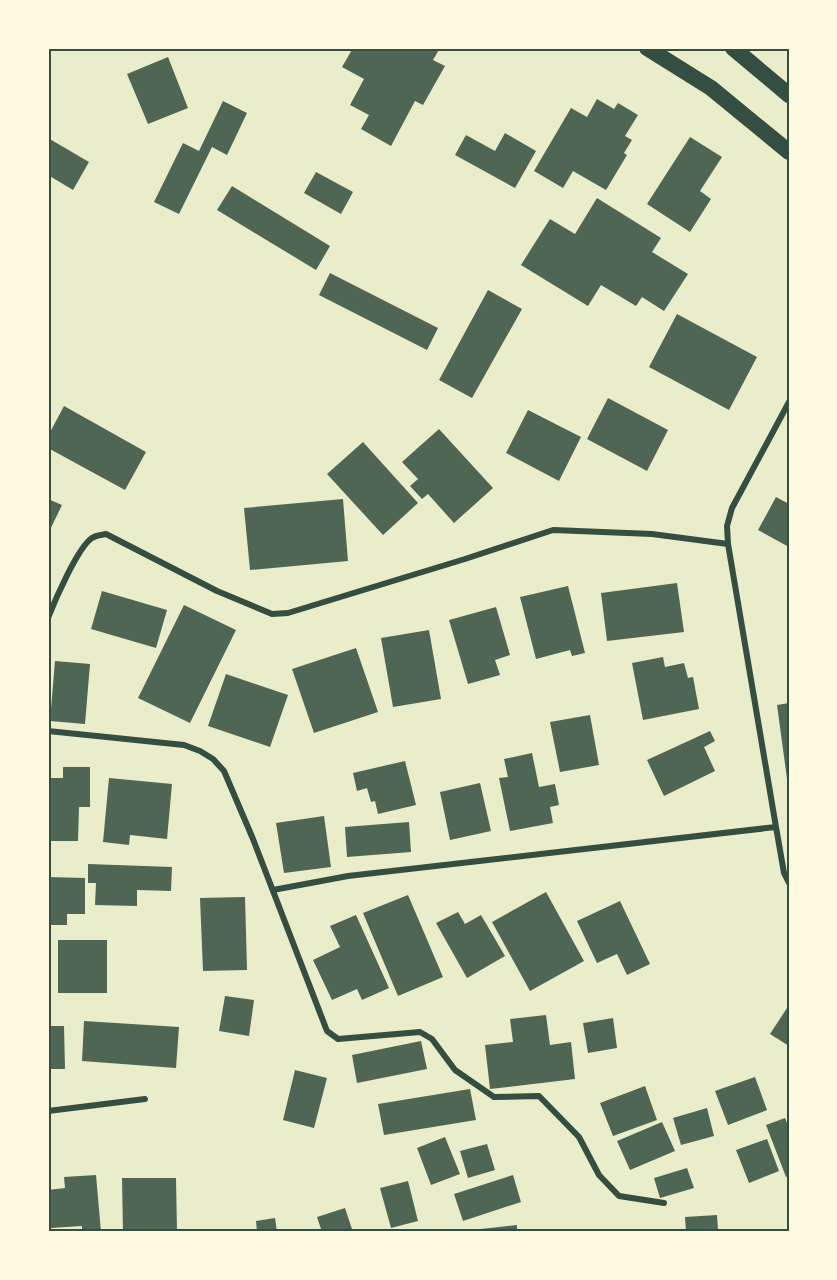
<svg xmlns="http://www.w3.org/2000/svg" width="837" height="1280" font-family="Helvetica,sans-serif">
	<style>
		.building { fill: #4f6655 }
		.lines { fill: none; stroke-linecap: round; stroke-linejoin: round }
		.minor { stroke: #344e41; stroke-width: 6 }
		.trunk { stroke: #344e41; stroke-width: 16 }
		.neatline { fill: none; stroke: #344e41; stroke-width: 2 }
	</style>
	<rect width="100%" height="100%" fill="#e9edc9"/>
	<path class="building" d="M 353,48 L 440,48 L 433,60 L 445,66 L 423,105 L 415,101 L 391,146 L 361,129 L 369,115 L 350,105 L 364,79 L 342,67 Z
		M 168,57 L 188,108 L 148,124 L 127,74 Z
		M 597,99 L 614,109 L 618,103 L 638,115 L 625,136 L 632,140 L 624,153 L 627,155 L 606,190 L 573,171 L 563,188 L 534,171 L 571,108 L 587,117 Z
		M 223,101 L 247,113 L 227,155 L 212,147 L 179,214 L 154,202 L 183,143 L 199,151 Z
		M 505,133 L 536,151 L 515,188 L 455,155 L 466,135 L 495,151 Z
		M 690,137 L 722,157 L 700,191 L 711,199 L 690,232 L 647,204 Z
		M 48,138 L 89,162 L 73,190 L 48,175 Z
		M 316,172 L 353,192 L 341,214 L 304,193 Z
		M 232,186 L 330,246 L 316,270 L 217,210 Z
		M 597,198 L 661,238 L 652,252 L 688,274 L 664,311 L 642,297 L 636,306 L 601,285 L 588,306 L 521,265 L 550,219 L 575,234 Z
		M 330,273 L 438,328 L 427,350 L 319,295 Z
		M 488,290 L 522,309 L 472,398 L 439,380 Z
		M 677,314 L 757,357 L 729,410 L 649,367 Z
		M 608,398 L 668,430 L 647,471 L 587,439 Z
		M 64,406 L 146,452 L 125,490 L 48,448 L 48,436 Z
		M 528,410 L 581,437 L 559,481 L 506,453 Z
		M 439,429 L 493,488 L 454,523 L 428,494 L 422,499 L 410,486 L 418,479 L 402,462 Z
		M 363,442 L 418,503 L 383,535 L 327,474 Z
		M 776,497 L 789,504 L 789,547 L 758,530 Z
		M 48,499 L 62,505 L 48,534 Z
		M 343,499 L 348,561 L 250,570 L 244,508 Z
		M 677,583 L 684,632 L 607,641 L 601,593 Z
		M 568,586 L 585,653 L 572,656 L 570,650 L 536,659 L 520,597 Z
		M 102,591 L 167,610 L 156,648 L 91,629 Z
		M 184,605 L 236,630 L 190,723 L 138,698 Z
		M 496,607 L 510,655 L 495,660 L 500,675 L 468,684 L 449,620 Z
		M 429,630 L 441,699 L 393,707 L 381,638 Z
		M 356,648 L 378,712 L 314,733 L 292,669 Z
		M 663,657 L 665,667 L 684,663 L 688,678 L 693,677 L 699,709 L 643,720 L 632,663 Z
		M 55,661 L 90,664 L 85,724 L 50,721 Z
		M 226,674 L 288,695 L 270,747 L 208,726 Z
		M 789,703 L 789,786 L 788,786 L 777,705 Z
		M 590,715 L 599,765 L 560,772 L 550,722 Z
		M 710,731 L 715,741 L 704,747 L 715,771 L 664,796 L 647,760 Z
		M 532,753 L 539,787 L 555,784 L 559,805 L 550,807 L 553,823 L 510,831 L 499,778 L 508,777 L 504,759 Z
		M 405,761 L 416,805 L 378,814 L 375,801 L 371,802 L 367,788 L 357,791 L 353,773 Z
		M 63,767 L 90,767 L 90,807 L 79,807 L 78,841 L 48,841 L 48,778 L 63,778 Z
		M 109,778 L 172,784 L 167,839 L 130,835 L 129,845 L 103,842 Z
		M 480,783 L 491,831 L 450,840 L 440,792 Z
		M 324,816 L 331,867 L 284,873 L 276,823 Z
		M 409,822 L 411,852 L 347,857 L 345,827 Z
		M 88,864 L 172,867 L 171,891 L 137,890 L 137,906 L 95,905 L 96,883 L 88,883 Z
		M 48,877 L 85,878 L 85,914 L 67,914 L 67,925 L 48,925 Z
		M 546,892 L 584,961 L 530,991 L 492,922 Z
		M 408,895 L 443,977 L 398,996 L 363,913 Z
		M 245,897 L 247,970 L 203,971 L 200,898 Z
		M 620,901 L 650,964 L 627,975 L 617,954 L 597,963 L 577,921 Z
		M 458,912 L 465,924 L 481,915 L 505,956 L 467,978 L 436,923 Z
		M 356,915 L 389,988 L 362,1000 L 357,989 L 332,1000 L 313,960 L 340,947 L 330,926 Z
		M 58,940 L 107,940 L 107,993 L 58,993 Z
		M 225,996 L 254,1000 L 249,1036 L 219,1031 Z
		M 789,1005 L 789,1046 L 770,1034 Z
		M 546,1015 L 550,1045 L 571,1042 L 575,1079 L 490,1089 L 485,1045 L 513,1042 L 510,1019 Z
		M 613,1018 L 617,1048 L 588,1053 L 583,1023 Z
		M 84,1021 L 179,1027 L 176,1068 L 82,1061 Z
		M 48,1026 L 64,1026 L 65,1069 L 48,1069 Z
		M 421,1041 L 427,1069 L 357,1083 L 352,1055 Z
		M 295,1070 L 327,1078 L 314,1128 L 283,1120 Z
		M 755,1077 L 767,1110 L 728,1125 L 715,1091 Z
		M 645,1086 L 657,1120 L 613,1136 L 600,1103 Z
		M 470,1089 L 476,1120 L 384,1135 L 378,1104 Z
		M 707,1108 L 714,1136 L 681,1145 L 673,1118 Z
		M 785,1118 L 789,1128 L 789,1176 L 786,1177 L 766,1125 Z
		M 662,1122 L 675,1151 L 630,1170 L 617,1141 Z
		M 445,1137 L 460,1174 L 431,1185 L 417,1148 Z
		M 767,1139 L 779,1171 L 749,1183 L 736,1150 Z
		M 487,1144 L 495,1170 L 468,1178 L 460,1151 Z
		M 687,1168 L 694,1188 L 660,1198 L 654,1178 Z
		M 96,1175 L 101,1232 L 82,1232 L 82,1226 L 51,1228 L 48,1190 L 65,1188 L 64,1177 Z
		M 513,1175 L 521,1202 L 463,1221 L 454,1194 Z
		M 122,1178 L 176,1178 L 177,1232 L 123,1232 Z
		M 408,1181 L 418,1221 L 391,1228 L 380,1188 Z
		M 345,1208 L 353,1232 L 322,1232 L 317,1217 Z
		M 717,1215 L 718,1230 L 727,1229 L 727,1232 L 686,1232 L 685,1217 Z
		M 275,1218 L 277,1232 L 257,1232 L 256,1221 Z
		M 517,1225 L 517,1232 L 482,1232 L 481,1229 Z"/>
	<g class="lines">
		<path class="minor" d="M 789,402 L 732,508 L 727,526 L 728,544 L 776,827 L 784,873 L 789,883
			M 48,618 C 55,600 78,547 92,538 C 96,535 102,535 106,534 L 217,591 L 272,614 L 288,613 L 465,559 L 553,530 L 652,534 L 728,544
			M 48,731 L 184,745 L 200,751 L 213,759 L 224,771 L 253,839 L 327,1031 L 338,1039 L 420,1032 L 432,1039 L 455,1070 L 494,1097 L 539,1096 L 579,1137 L 599,1175 L 619,1196 L 664,1203
			M 273,890 L 348,876 L 776,827
			M 48,1111 L 145,1099"/>
		<path class="trunk" d="M 647,48 L 711,88 L 789,152
			M 733,48 L 789,95"/>
	</g>
	<rect width="837" height="1280" fill="none" stroke="#fefae0" stroke-width="99"/>
	<rect x="50" y="50" width="738" height="1180" class="neatline"/>
</svg>
